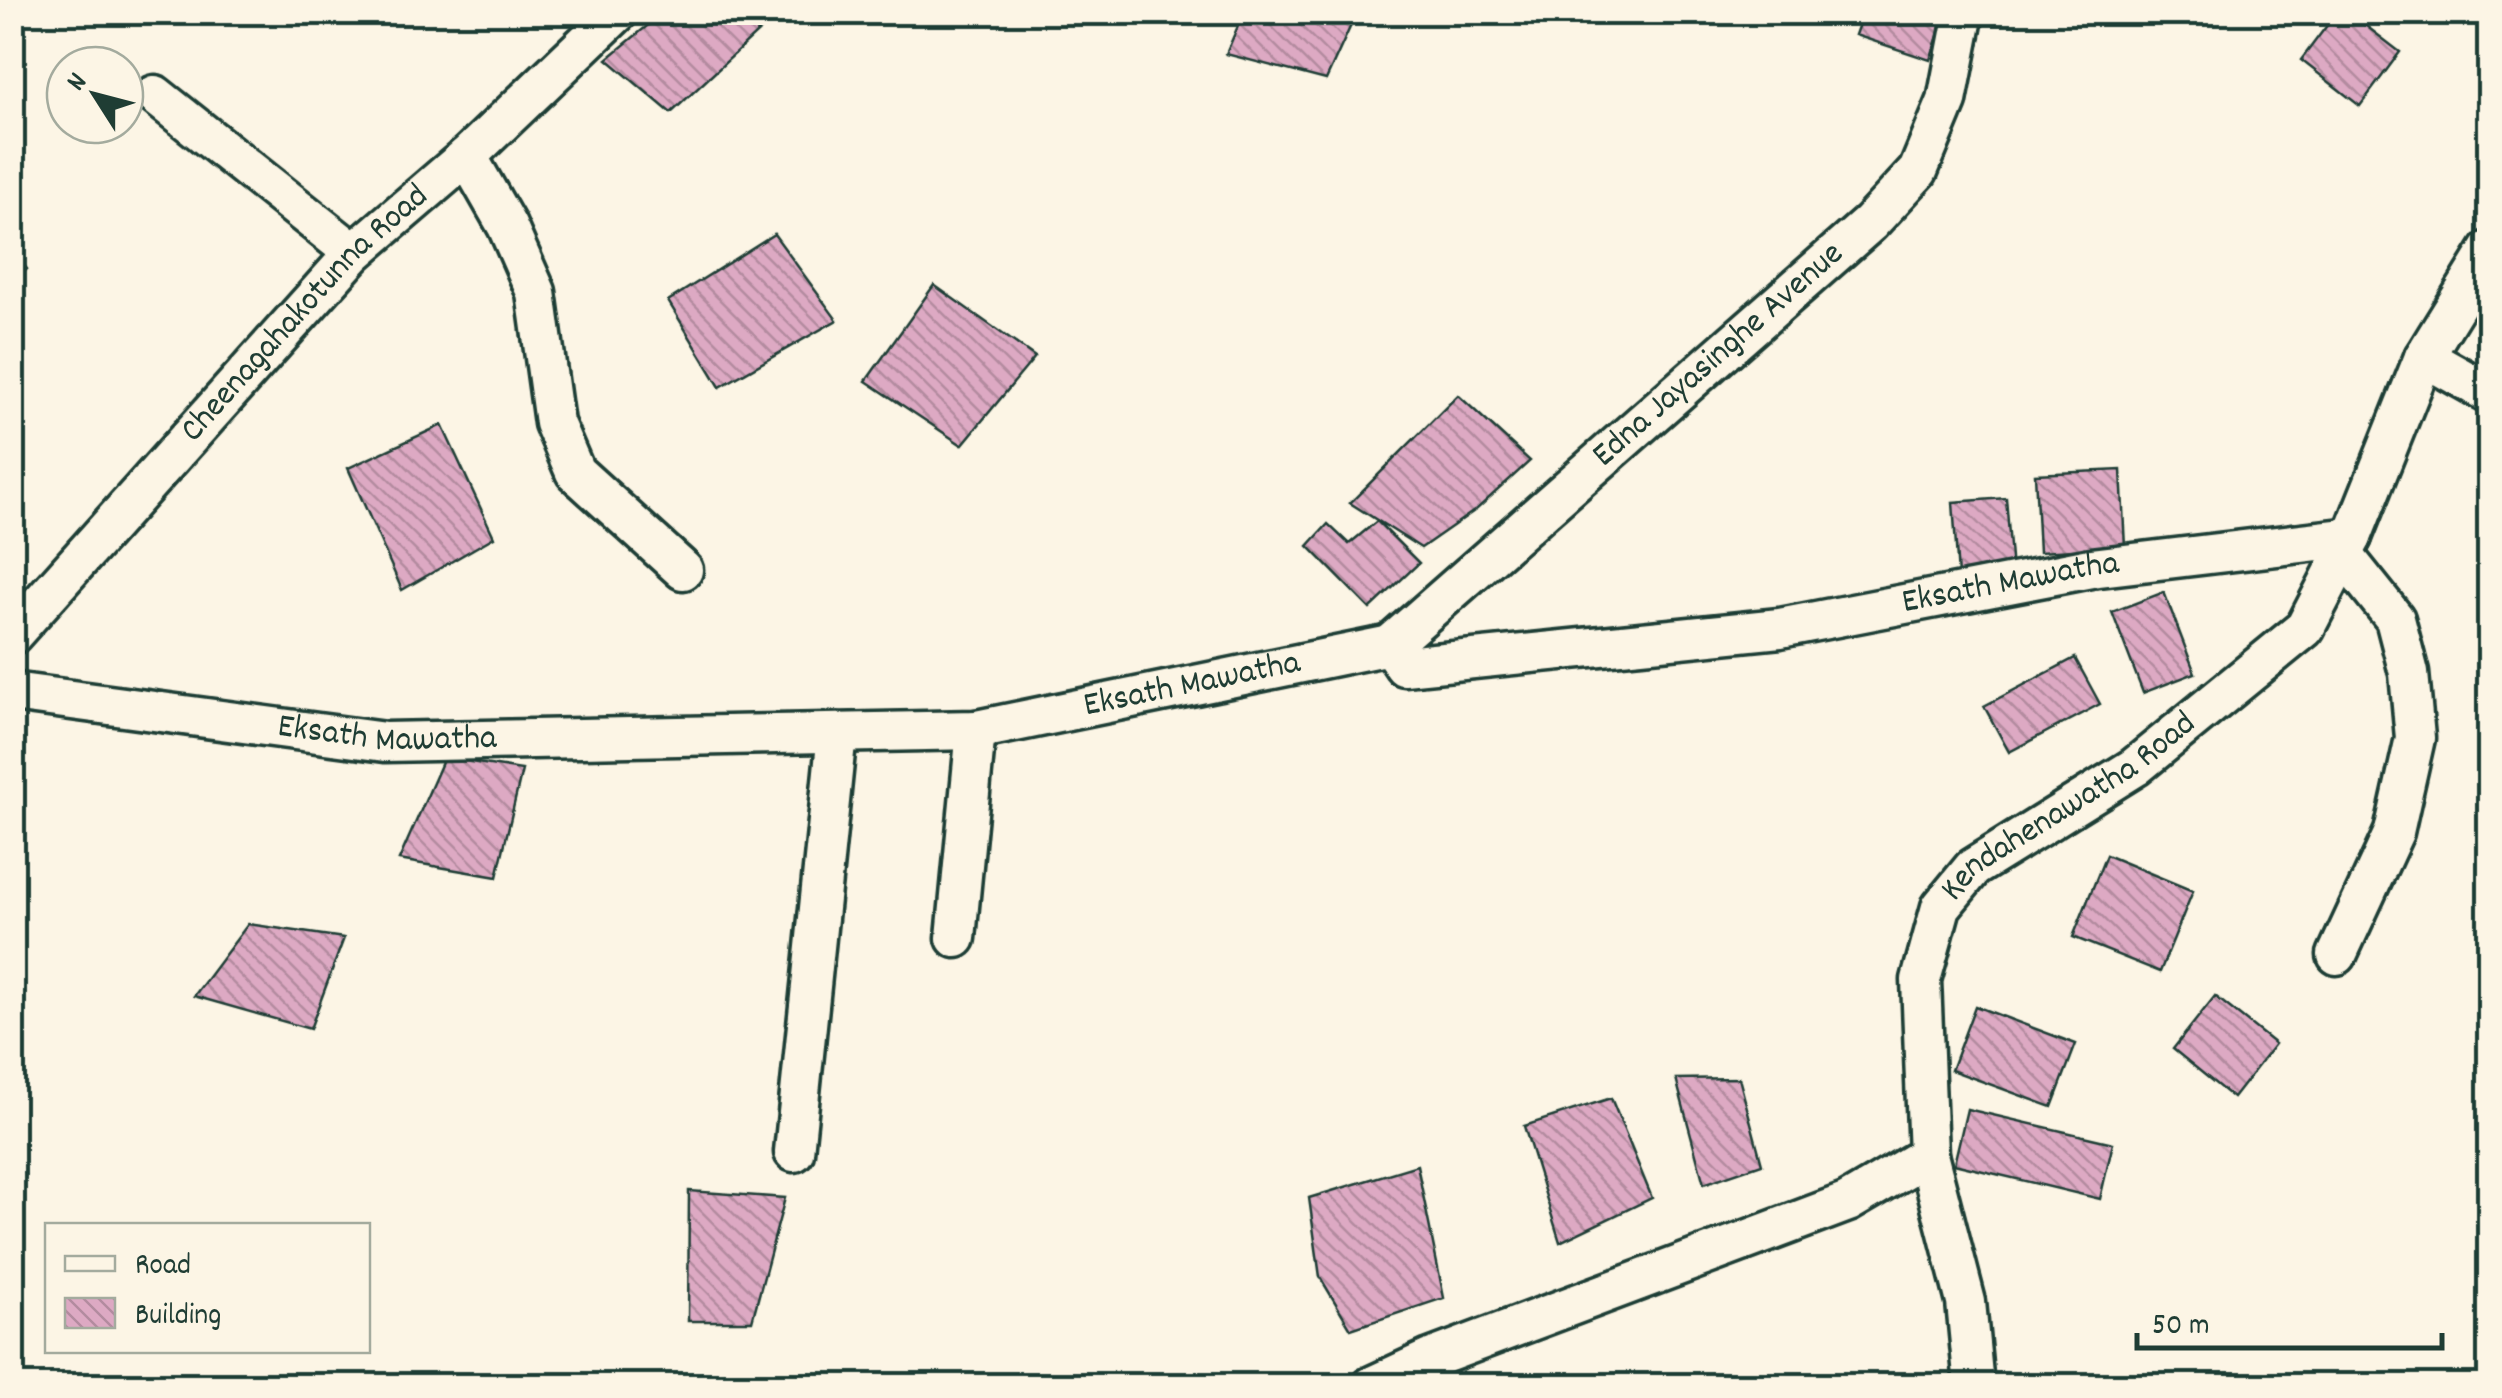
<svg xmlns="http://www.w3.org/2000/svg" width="2502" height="1398" font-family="Dekko,sans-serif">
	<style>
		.building { fill: url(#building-back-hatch); stroke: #1f3d34; stroke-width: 2.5 }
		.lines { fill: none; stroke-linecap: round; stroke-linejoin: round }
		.street-casing { stroke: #1f3d34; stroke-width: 45 }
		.street { stroke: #fcf5e5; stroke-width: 38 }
		.labels { text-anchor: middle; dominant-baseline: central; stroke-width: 9; stroke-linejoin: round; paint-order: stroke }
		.street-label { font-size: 35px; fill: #1f3d34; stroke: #fcf5e5 }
	</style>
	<defs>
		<pattern id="building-back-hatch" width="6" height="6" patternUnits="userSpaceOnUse" patternTransform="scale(2.5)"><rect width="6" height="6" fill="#dda9c3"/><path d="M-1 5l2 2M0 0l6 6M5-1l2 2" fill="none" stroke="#b38b9f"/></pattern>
	</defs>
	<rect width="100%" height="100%" fill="#fcf5e5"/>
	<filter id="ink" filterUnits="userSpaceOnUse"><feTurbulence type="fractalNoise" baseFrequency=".01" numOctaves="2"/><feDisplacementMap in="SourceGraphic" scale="20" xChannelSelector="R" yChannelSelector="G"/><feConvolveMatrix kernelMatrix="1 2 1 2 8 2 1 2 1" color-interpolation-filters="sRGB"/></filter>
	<g filter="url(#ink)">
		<path class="building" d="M 664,12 L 763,12 L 768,23 L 671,113 L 607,59 Z
			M 1244,12 L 1357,12 L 1326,80 L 1226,54 Z
			M 1863,12 L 1946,12 L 1930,60 L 1855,35 Z
			M 2337,12 L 2348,12 L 2400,52 L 2360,106 L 2301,60 Z
			M 774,234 L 837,320 L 720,387 L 668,301 Z
			M 12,251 L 27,269 L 12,282 Z
			M 934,285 L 1035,357 L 962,445 L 866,381 Z
			M 1458,395 L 1530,461 L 1477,509 L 1421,548 L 1350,503 Z
			M 442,425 L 494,537 L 402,590 L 348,468 Z
			M 2121,470 L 2125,547 L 2039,552 L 2035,474 Z
			M 2006,498 L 2012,571 L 1958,576 L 1953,502 Z
			M 1377,521 L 1419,563 L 1370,609 L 1308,546 L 1328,524 L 1349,544 Z
			M 2164,592 L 2195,673 L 2143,693 L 2112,612 Z
			M 2075,658 L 2100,704 L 2009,752 L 1984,706 Z
			M 444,758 L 522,770 L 497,877 L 399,860 Z
			M 2106,855 L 2193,891 L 2160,972 L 2073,937 Z
			M 248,924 L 344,938 L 310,1029 L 194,996 Z
			M 2215,996 L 2275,1044 L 2233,1098 L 2173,1049 Z
			M 1975,1006 L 2076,1044 L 2052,1107 L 1951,1070 Z
			M 1739,1078 L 1762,1164 L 1704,1184 L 1676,1079 Z
			M 1611,1098 L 1652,1198 L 1560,1242 L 1524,1126 Z
			M 1967,1109 L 2113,1143 L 2100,1199 L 1954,1164 Z
			M 1417,1165 L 1444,1298 L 1351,1329 L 1320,1277 L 1309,1198 Z
			M 689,1191 L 785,1198 L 752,1321 L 688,1321 Z"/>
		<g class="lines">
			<defs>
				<g id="street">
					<path d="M 155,95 L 354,253"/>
					<path d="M 467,156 L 507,226 L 536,292 L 554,423 L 575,472 L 683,570"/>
					<path d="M 2424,357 L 2490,394"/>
					<path id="s1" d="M 12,635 L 354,253 L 467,156 L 618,12"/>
					<path id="s2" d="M 1390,645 L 1870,223 L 1918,171 L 1947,101 L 1964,12"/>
					<path id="s3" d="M 12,692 L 385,742 L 976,730 L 1390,645 L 1404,666 L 1780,628 L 2091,568 L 2352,537"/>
					<path d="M 956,938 L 976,730"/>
					<path d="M 2337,955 L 2394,832 L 2415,738 L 2409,673 L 2395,619 L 2343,554"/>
					<path d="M 794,1152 L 837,733"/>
					<path d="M 1928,1155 L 1966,1302 L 1974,1386"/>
					<path id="s4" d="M 1372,1386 L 1430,1359 L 1848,1202 L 1928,1155 L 1921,980 L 1941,907 L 1973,868 L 2135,767 L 2305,628 L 2352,537 L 2424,357 L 2490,250"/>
				</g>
			</defs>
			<use href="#street" class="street-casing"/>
			<use href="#street" class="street"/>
		</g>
	</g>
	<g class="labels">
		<g class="street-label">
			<text stroke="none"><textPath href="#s1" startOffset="435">Cheenagahakotunna Road</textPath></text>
			<text stroke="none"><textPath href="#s2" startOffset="438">Edna Jayasinghe Avenue</textPath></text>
			<text stroke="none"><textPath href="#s3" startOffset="2028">Eksath Mawatha</textPath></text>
			<text stroke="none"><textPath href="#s3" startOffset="1188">Eksath Mawatha</textPath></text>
			<text stroke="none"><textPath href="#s3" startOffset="378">Eksath Mawatha</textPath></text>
			<text stroke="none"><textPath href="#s4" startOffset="1018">Kendahenawatha Road</textPath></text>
		</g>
	</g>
	<rect width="2502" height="1398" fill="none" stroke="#fcf5e5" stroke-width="50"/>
	<rect x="25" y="25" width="2452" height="1348" fill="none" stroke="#1f3d34" stroke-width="4" filter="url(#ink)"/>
	<rect x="45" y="1223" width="325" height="130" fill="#fcf5e5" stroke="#a4ab9e" stroke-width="2.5"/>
	<rect x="65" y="1256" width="50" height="15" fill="#fcf5e5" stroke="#a4ab9e" stroke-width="2.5"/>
	<text x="135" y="1273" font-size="30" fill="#1f3d34">Road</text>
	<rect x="65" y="1298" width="50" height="30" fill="url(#building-back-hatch)" stroke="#a4ab9e" stroke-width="2.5"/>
	<text x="135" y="1323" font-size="30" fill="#1f3d34">Building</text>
	<g transform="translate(95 95) rotate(306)"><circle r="48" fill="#fcf5e5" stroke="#a4ab9e" stroke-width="2.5"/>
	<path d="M0-8L18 38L0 25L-18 38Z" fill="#1f3d34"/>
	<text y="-15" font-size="28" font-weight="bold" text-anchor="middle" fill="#1f3d34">N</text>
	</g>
	<path d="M2137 1333v15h305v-15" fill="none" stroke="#1f3d34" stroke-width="5"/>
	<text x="2152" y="1333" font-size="30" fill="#1f3d34" stroke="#fcf5e5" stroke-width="8" paint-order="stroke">50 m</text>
</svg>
